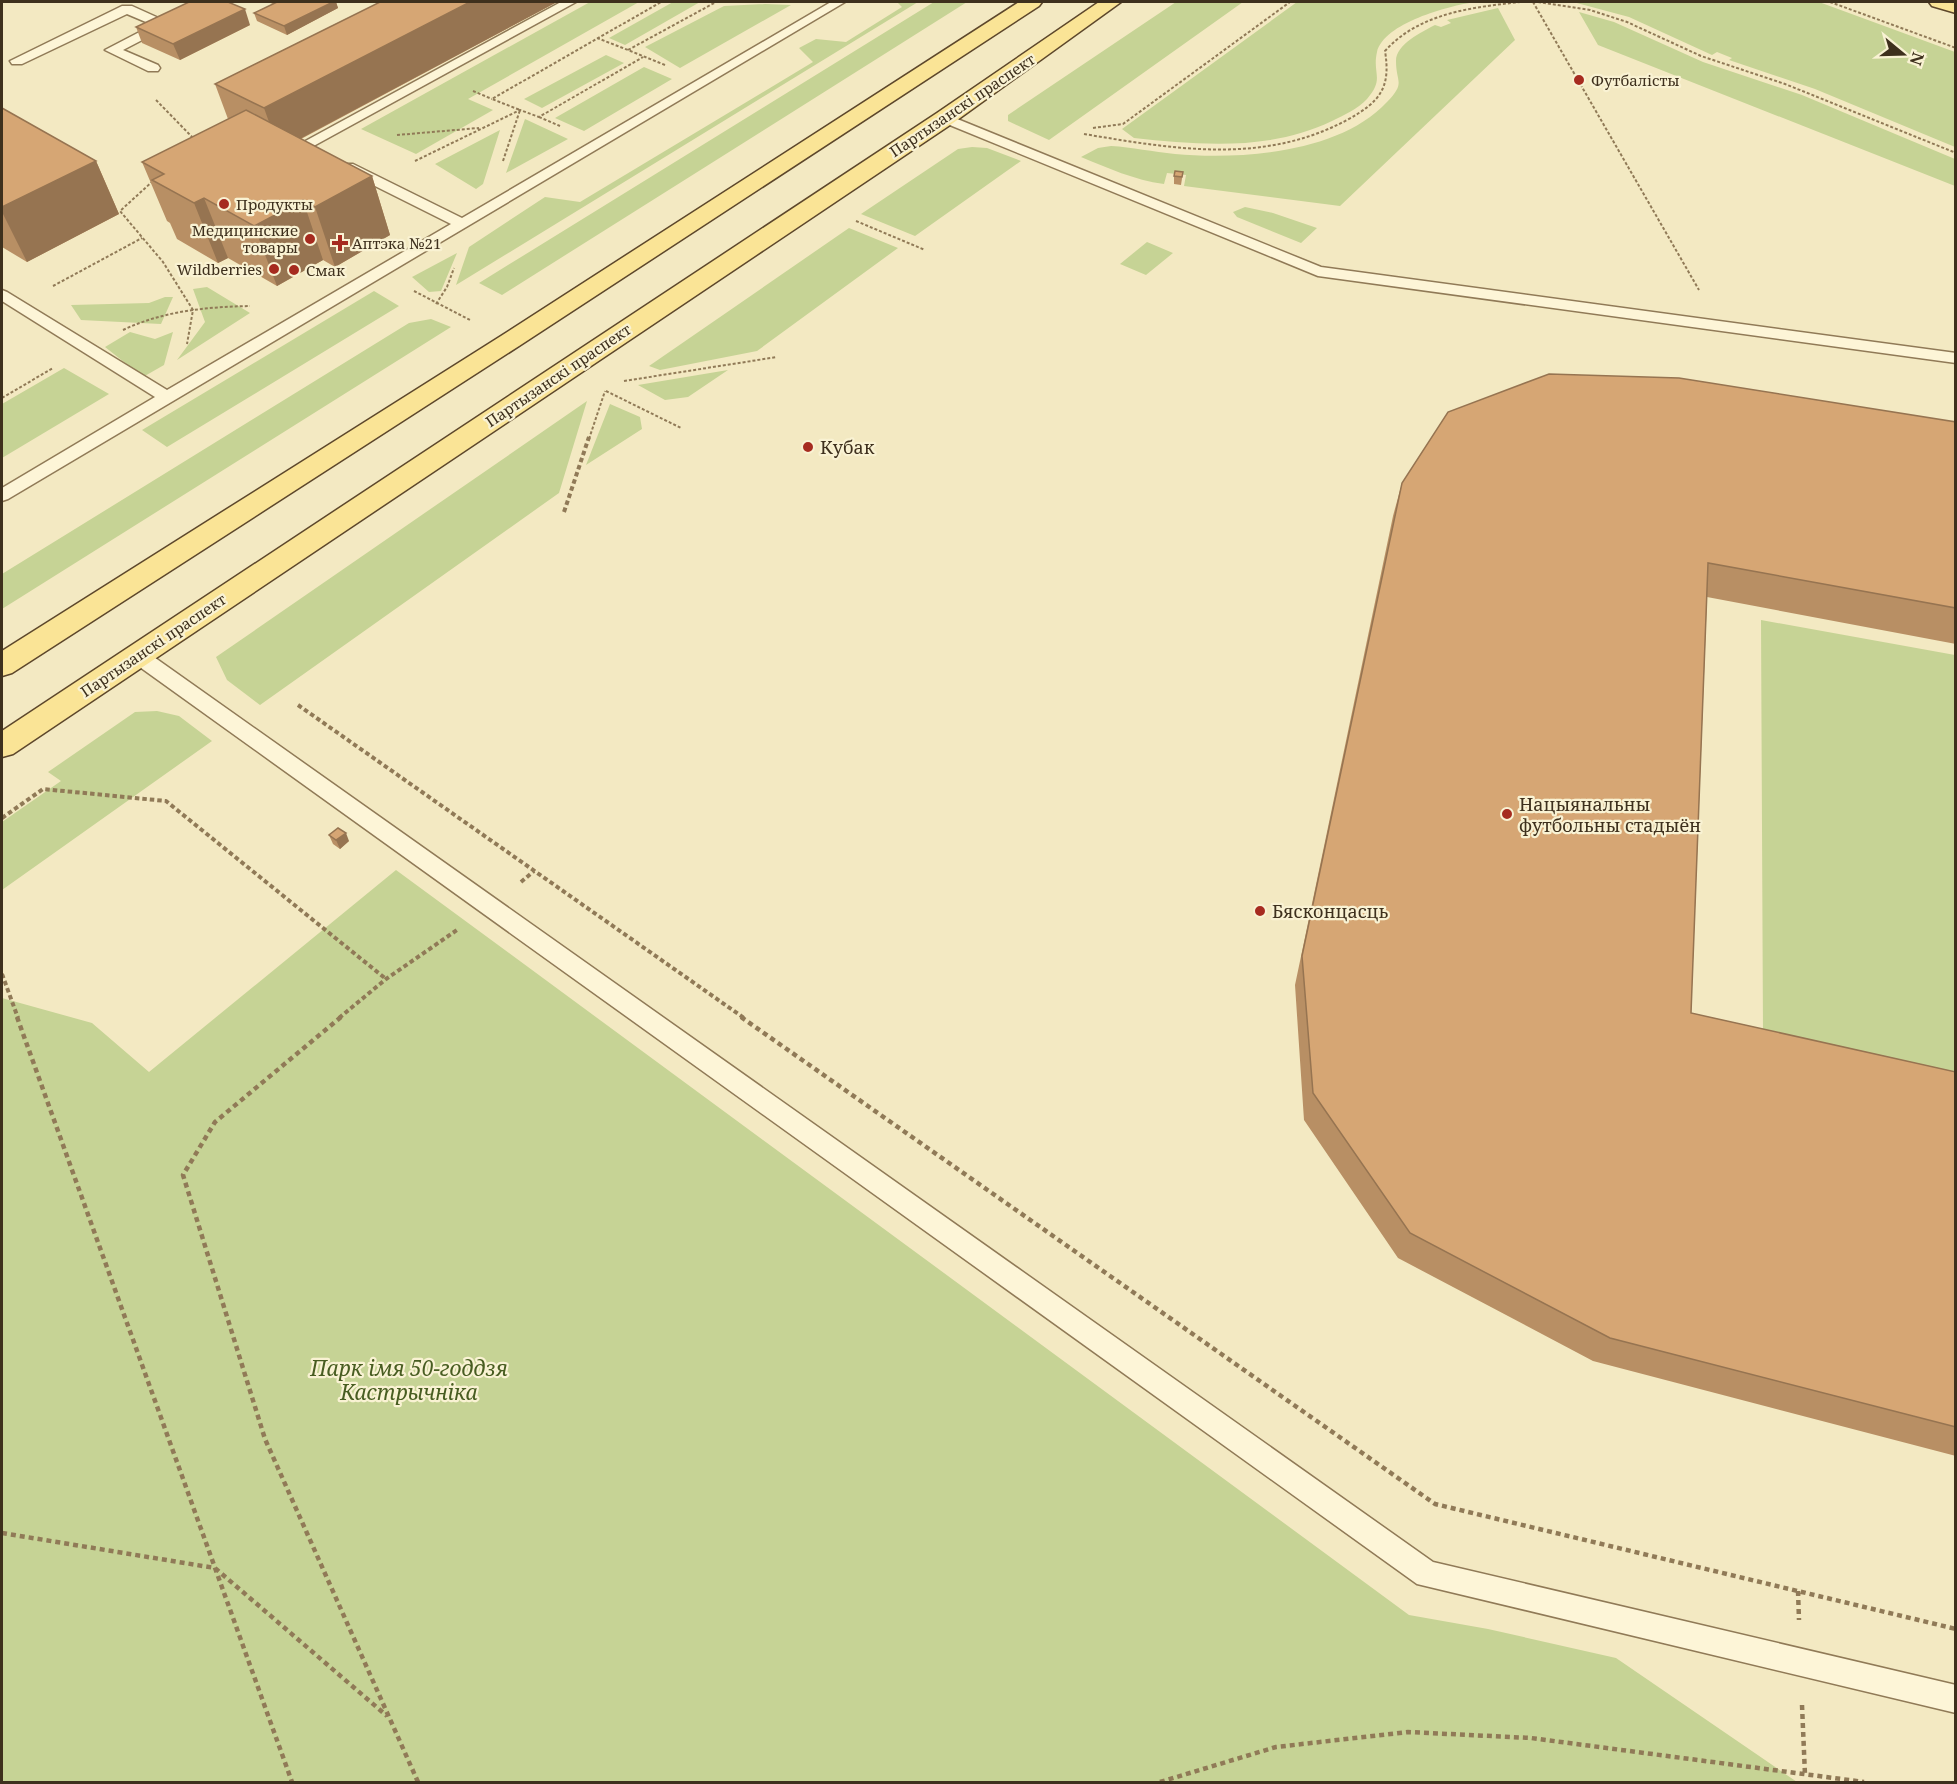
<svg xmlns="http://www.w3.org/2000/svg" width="1957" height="1784" font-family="'Noto Serif',serif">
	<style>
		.green { fill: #c6d395 }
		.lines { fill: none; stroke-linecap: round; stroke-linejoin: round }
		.service-casing { stroke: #907a57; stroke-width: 3 }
		.primary-casing { stroke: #5d472b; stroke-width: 3 }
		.path-far2 { stroke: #907a57; stroke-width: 2; stroke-dasharray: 3 2; stroke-linecap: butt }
		.path-far1 { stroke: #907a57; stroke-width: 4; stroke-dasharray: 4.5 3; stroke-linecap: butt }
		.path { stroke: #907a57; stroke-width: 4.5; stroke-dasharray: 5 4; stroke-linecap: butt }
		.service { fill: #fdf5d7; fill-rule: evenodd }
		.primary { fill: #fae496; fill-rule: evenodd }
		.wall { fill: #b88f64 }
		.shaded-wall { fill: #967451 }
		.building { fill: #d6a674; stroke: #967451; stroke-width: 1.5 }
		.poi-dot { fill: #a62b1f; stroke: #f9f2d3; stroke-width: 2 }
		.labels { text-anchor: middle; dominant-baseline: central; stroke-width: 4.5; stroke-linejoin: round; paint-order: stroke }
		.far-poi-label { font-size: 15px; fill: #3e301d; stroke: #f9f2d3; text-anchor: start }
		.far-street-label { font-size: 15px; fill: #3e301d; stroke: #f9f2d3 }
		.poi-label { font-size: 18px; fill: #3e301d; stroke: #f9f2d3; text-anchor: start }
		.near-park-label { font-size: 21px; font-style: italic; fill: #485d21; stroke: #f9f2d3 }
	</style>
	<rect width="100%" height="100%" fill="#f3e9c2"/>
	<path class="green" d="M 590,2 L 639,2 L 468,99 L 493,110 L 416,154 L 361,129 Z
		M 673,2 L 700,2 L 625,45 L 609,38 Z
		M 897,2 L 918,2 L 456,285 L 469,247 L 545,197 L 580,202 L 813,62 L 799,48 L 816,39 L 846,42 L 902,7 Z
		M 934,2 L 967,2 L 502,295 L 479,283 Z
		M 1176,2 L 1243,2 L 1049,140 L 1008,121 L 1008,115 Z
		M 1297,2 L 1475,2 C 1448,6 1384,23 1377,52 C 1372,74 1385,78 1367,99 C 1358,109 1344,115 1332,121 C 1270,151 1200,145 1134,138 L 1122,129 Z
		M 1573,2 L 1819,2 L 1955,52 L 1955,147 L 1815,89 L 1729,60 L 1732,58 L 1717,52 L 1712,55 L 1629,17 Z
		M 765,4 L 791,5 L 680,68 L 645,47 L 724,6 Z
		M 1498,8 L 1515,40 L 1340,206 L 1184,186 L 1186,175 L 1167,173 L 1164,184 C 1134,180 1108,168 1081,157 L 1098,148 L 1111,146 C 1132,147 1153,152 1175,154 C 1240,160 1340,153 1387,102 C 1406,82 1396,83 1396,61 C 1396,44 1422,32 1435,25 L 1441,27 L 1451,23 L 1447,20 Z
		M 1579,12 L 1614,22 L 1703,62 L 1802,95 L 1955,159 L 1955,186 L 1598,45 Z
		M 606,55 L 624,63 L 542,108 L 524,99 Z
		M 644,67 L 672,79 L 584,131 L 555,118 Z
		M 525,119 L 568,139 L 506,173 Z
		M 500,130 L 483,184 L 476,189 L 435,164 Z
		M 972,147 L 987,148 L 1021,161 L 915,236 L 861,214 L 958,149 Z
		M 1245,207 L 1273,213 L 1317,228 L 1301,243 L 1237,217 L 1233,212 Z
		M 849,228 L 898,248 L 757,351 L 660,370 L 649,366 Z
		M 1147,242 L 1173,253 L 1146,275 L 1120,264 Z
		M 457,253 L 441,291 L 429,292 L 412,277 Z
		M 207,287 L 250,313 L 177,360 L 205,322 L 193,289 Z
		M 374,291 L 399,306 L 167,447 L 142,430 Z
		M 165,297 L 173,297 L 161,324 L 81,320 L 71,305 L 149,303 Z
		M 431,319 L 451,327 L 2,609 L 2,574 L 409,323 Z
		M 130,332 L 155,339 L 173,332 L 164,365 L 143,377 L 105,347 Z
		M 64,368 L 109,394 L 2,458 L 2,404 Z
		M 728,370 L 688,397 L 665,400 L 638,385 Z
		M 587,401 L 559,493 L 260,705 L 227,680 L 216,657 Z
		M 610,404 L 640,417 L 642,429 L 586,465 Z
		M 1761,620 L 1955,655 L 1955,1076 L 1763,1034 Z
		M 157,711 L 179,716 L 212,741 L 2,890 L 2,822 L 61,781 L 48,772 L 135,712 Z
		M 396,870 L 1409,1615 L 1488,1629 L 1616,1658 L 1797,1782 L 2,1782 L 2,998 L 92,1023 L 149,1072 Z"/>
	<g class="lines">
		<defs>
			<path id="service" d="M 200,2 L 215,2 L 123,50 L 158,65 L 160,68 L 158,71 L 148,71 L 105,50 L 153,25 L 127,14 L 22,64 L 12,64 L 10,61 L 122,6 L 132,6 L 163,20 Z
				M 561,2 L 576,2 L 288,160 L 283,161 L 276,157 Z
				M 831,2 L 845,2 L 8,499 L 2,501 L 2,488 L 155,397 L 2,301 L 2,290 L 7,292 L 167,390 L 451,224 L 343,170 L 341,167 L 343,164 L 353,164 L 462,218 Z
				M 945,114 L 1321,267 L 1956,353 L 1956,363 L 1318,276 L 940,121 L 938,118 L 940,115 Z
				M 137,648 L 144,650 L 1433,1562 L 1956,1685 L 1956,1713 L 1417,1584 L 130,660 L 128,655 L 130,650 Z"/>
			<path id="primary" d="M 1019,2 L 1042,2 L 1039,6 L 519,346 L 12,673 L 2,676 L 2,651 L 501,336 Z
				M 1099,2 L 1121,2 L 953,123 L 13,754 L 2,757 L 2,731 L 937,113 Z
				M 1929,2 L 1956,2 L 1956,13 L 1932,6 Z"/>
		</defs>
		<use href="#service" class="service-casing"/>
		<use href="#primary" class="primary-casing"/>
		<path class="path-far2" d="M 1533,2 L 1699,290
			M 1538,2 L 1590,10 L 1627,22 L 1701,56 L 1785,84 L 1956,153
			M 1830,2 L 1956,48
			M 597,38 L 628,50
			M 665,65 L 628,50 L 716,2
			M 473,91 L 492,99
			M 156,100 L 195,140
			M 539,117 L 560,126
			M 1093,128 L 1123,124 L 1290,2
			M 1084,134 C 1174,149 1263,165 1347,120 C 1380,102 1391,88 1385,51 C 1419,13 1473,7 1521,2
			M 397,135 L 479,128
			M 415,161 L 520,110 L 539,117 L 643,57
			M 503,161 L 520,110 L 492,99 L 661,2
			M 153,181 L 120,211 L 163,262 L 193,310 L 187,344
			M 856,221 L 925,250
			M 53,286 L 142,238
			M 414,291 L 470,320
			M 436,304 L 447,287 L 454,268
			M 123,330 C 163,311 206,307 250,306
			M 624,381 L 777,357
			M 606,391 L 681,428
			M 2,398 L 53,368
			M 589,439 L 605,391"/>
		<path class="path-far1" d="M 564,512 L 589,437
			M 298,705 L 744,1018
			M 2,818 L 43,789 L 166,801 L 386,979
			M 521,882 L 534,871
			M 2,974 L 18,1018
			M 339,1018 L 386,979 L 457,930"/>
		<path class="path" d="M 17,1017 L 292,1782
			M 341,1017 L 215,1122 L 183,1175 L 265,1439 L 418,1782
			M 741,1017 L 1435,1504 L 1956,1629
			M 2,1533 L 215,1568 L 387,1716
			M 1798,1591 L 1799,1620
			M 1802,1705 L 1805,1775
			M 1160,1782 L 1276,1747 L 1408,1732 L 1531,1738 L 1864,1782"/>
		<use href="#service" class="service"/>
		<use href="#primary" class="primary"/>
	</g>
	<path class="wall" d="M 268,2 L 336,2 L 338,8 L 287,35 L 257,21 L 254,13 L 273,4 Z
		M 380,2 L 557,2 L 301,139 L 372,176 L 390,235 L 335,267 L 323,260 L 277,286 L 228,258 L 218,263 L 177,239 L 170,223 L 167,221 L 142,162 L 228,119 L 215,84 Z
		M 250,25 L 180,60 L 142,43 L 136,27 Z
		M 2,108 L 96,161 L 119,214 L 27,262 L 2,247 Z
		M 1183,172 L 1181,185 L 1174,184 L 1174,176 Z
		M 1956,422 L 1956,644 L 1707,597 L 1691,1013 L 1956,1072 L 1956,1456 L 1593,1361 L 1398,1258 L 1304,1120 L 1295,985 L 1393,516 L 1402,483 Z
		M 329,835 L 349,841 L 340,849 L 333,844 Z"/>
	<path class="shaded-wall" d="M 333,2 L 336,2 L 338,8 L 287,35 L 284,26 Z
		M 470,2 L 557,2 L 279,150 L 264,108 Z
		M 245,9 L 250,25 L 180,60 L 173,44 Z
		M 96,161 L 119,214 L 27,262 L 2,212 L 2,207 Z
		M 372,176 L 390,235 L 335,267 L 315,207 Z
		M 204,198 L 228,258 L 218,263 L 194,203 Z
		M 303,200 L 323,260 L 277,286 L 254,226 Z
		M 346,833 L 349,841 L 340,849 L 336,840 Z"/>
	<path class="building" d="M 189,2 L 228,2 L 245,9 L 173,44 L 136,27 Z
		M 277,2 L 333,2 L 284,26 L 254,13 Z
		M 380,2 L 470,2 L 264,108 L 215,84 Z
		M 2,108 L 96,161 L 2,207 Z
		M 246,110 L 372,176 L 315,207 L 303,200 L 254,226 L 204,198 L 194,203 L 152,180 L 164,174 L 142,162 Z
		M 1175,171 L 1183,172 L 1182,177 L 1174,176 Z
		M 1549,374 L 1679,378 L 1956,422 L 1956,608 L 1708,563 L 1691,1013 L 1956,1072 L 1956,1427 L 1610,1338 L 1410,1233 L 1313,1093 L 1302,956 L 1402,483 L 1448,412 Z
		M 338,828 L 346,833 L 336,840 L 329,835 Z"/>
	<g class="poi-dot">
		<circle cx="1579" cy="80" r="6"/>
		<circle cx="224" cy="204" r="6"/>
		<circle cx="310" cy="239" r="6"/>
		<path d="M337 234h6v6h6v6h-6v6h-6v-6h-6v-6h6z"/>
		<circle cx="274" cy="269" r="6"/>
		<circle cx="294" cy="270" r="6"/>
		<circle cx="808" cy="447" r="6"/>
		<circle cx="1507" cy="814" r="6"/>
		<circle cx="1260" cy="911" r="6"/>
	</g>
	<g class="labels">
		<g class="far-poi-label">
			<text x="1591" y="80">Футбалісты</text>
			<text x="236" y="204">Продукты</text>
			<text x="298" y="230" text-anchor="end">Медицинские<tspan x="298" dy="17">товары</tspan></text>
			<text x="352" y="243">Аптэка №21</text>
			<text x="262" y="269" text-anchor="end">Wildberries</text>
			<text x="306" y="270">Смак</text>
		</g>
		<g class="far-street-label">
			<text transform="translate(962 105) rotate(-34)">Партызанскі праспект</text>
			<text transform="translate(558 375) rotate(-34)">Партызанскі праспект</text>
			<text transform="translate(153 645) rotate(-34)">Партызанскі праспект</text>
		</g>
		<g class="poi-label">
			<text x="820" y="447">Кубак</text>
			<text x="1519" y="804">Нацыянальны<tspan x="1519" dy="21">футбольны стадыён</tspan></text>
			<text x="1272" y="911">Бясконцасць</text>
		</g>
		<g class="near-park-label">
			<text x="409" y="1368">Парк імя 50-годдзя<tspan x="409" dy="24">Кастрычніка</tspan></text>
		</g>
	</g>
	<rect width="1957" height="1784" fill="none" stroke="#3e301d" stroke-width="6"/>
	<g transform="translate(1903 54) rotate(109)" stroke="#f9f2d3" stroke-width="4.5" paint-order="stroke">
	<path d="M0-4.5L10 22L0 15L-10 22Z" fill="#3e301d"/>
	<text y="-9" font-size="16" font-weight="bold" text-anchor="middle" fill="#3e301d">N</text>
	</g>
</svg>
